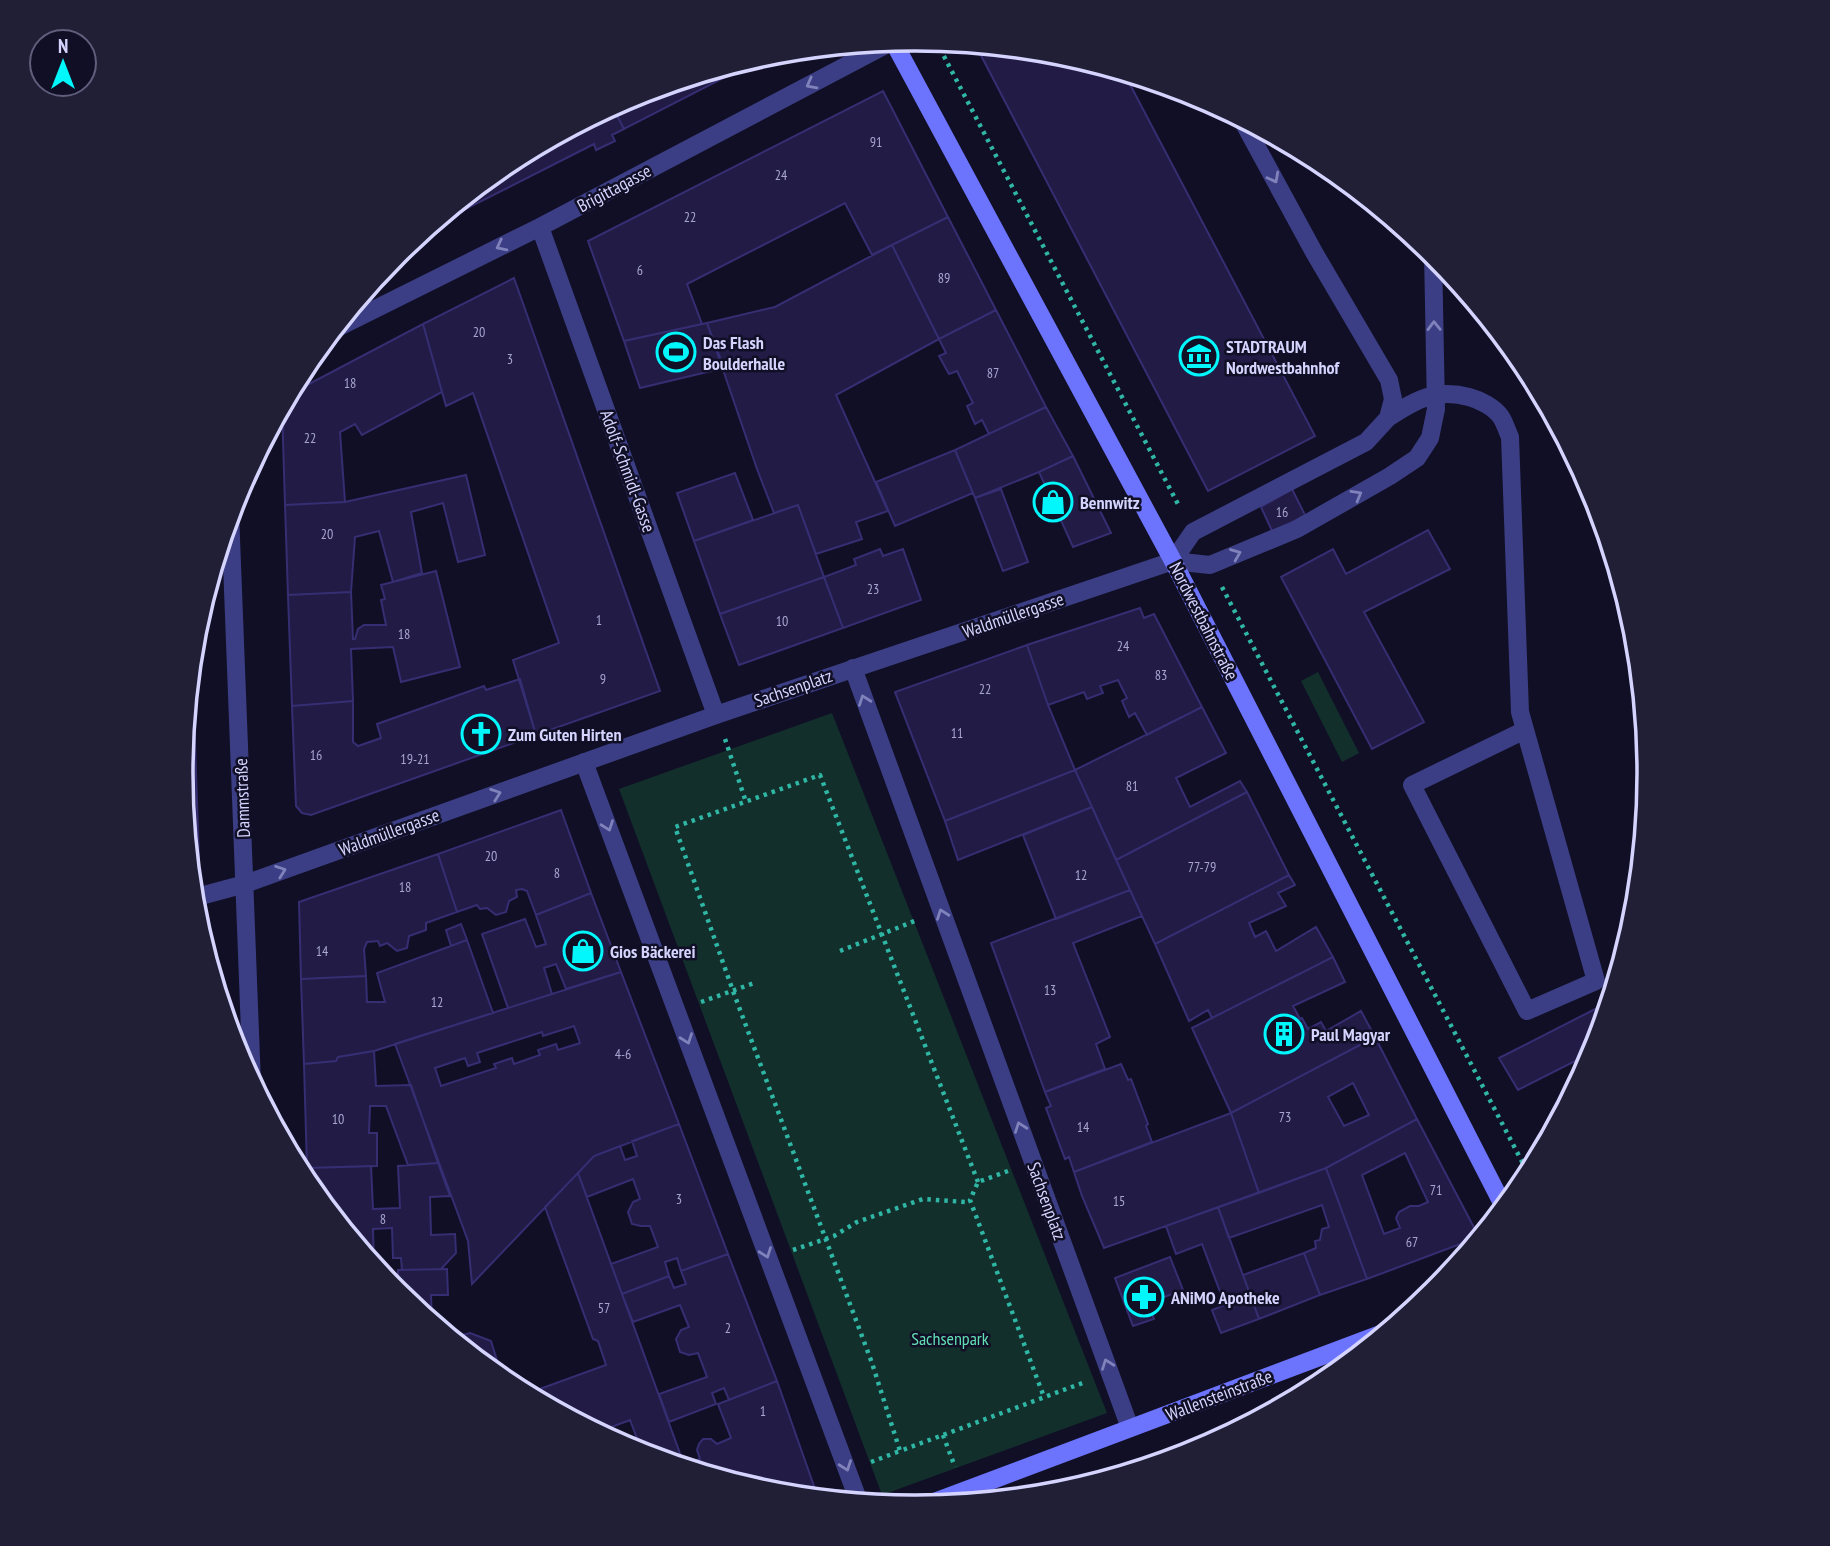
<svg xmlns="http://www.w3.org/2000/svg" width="1830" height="1546" font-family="'PT Sans Narrow',sans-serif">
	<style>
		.green { fill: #122f2c }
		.building { fill: #211b46; stroke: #362e72; stroke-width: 2; fill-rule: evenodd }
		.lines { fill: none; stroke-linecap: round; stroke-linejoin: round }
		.path { stroke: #30b6a4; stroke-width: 4.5; stroke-dasharray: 3.5 5; stroke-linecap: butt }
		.lane { stroke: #3b3e84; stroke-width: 18 }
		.street { stroke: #3b3e84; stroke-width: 18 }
		.secondary { stroke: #6c74fe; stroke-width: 18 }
		.oneway { stroke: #8082bb }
		.labels { text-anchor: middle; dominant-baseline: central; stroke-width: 5; stroke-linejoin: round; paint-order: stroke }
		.number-label { font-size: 14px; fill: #a8a6d1 }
		.street-label { font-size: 18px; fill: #d5d4ff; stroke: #110f25 }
		.poi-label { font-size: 18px; font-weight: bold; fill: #d5d4ff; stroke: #110f25; text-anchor: start }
		.park-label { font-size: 18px; fill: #60dfb5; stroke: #110f25 }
		.rim { fill: none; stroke: #d5d4ff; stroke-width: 3.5 }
	</style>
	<rect width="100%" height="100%" fill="#110f25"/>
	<path class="green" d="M 1318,672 L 1359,753 L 1342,762 L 1301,681 Z
		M 832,713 L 1107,1413 L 882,1495 L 619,789 Z"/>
	<path class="building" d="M 975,44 L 1059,53 L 1124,73 L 1315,436 L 1208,491 Z
		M 772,53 L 624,129 L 612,106 L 634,94 Z
		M 883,91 L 948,217 L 872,255 L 845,203 L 687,284 L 702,324 L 624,341 L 588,241 Z
		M 612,106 L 624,129 L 612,135 L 615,141 L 596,150 L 594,144 L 446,219 L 443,214 L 507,162 Z
		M 443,214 L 446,219 L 424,230 Z
		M 948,217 L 996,310 L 939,339 L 892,245 Z
		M 892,245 L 939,339 L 836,395 L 888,511 L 856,522 L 862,539 L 816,554 L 798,505 L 774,513 L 757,469 L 707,323 L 775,307 Z
		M 514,278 L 660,691 L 536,735 L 513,660 L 559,643 L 473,393 L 446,406 L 423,324 Z
		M 996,310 L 1046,407 L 989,434 L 982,420 L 975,424 L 967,406 L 973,403 L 957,371 L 949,374 L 939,356 L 946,353 L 939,339 Z
		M 707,323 L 724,368 L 640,388 L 624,341 Z
		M 423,324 L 442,392 L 362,435 L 355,424 L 340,432 L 345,502 L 285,505 L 282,407 L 288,395 Z
		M 1046,407 L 1073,456 L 1039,472 L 975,498 L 955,450 Z
		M 955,450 L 973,493 L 895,526 L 876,482 Z
		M 1073,456 L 1111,533 L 1073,547 L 1039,472 Z
		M 735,473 L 753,520 L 694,541 L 677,493 Z
		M 466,475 L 485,555 L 458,562 L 443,503 L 411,512 L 422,573 L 393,582 L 379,531 L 355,537 L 351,592 L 288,595 L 285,505 L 345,502 Z
		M 1001,489 L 1028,562 L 1003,571 L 975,498 Z
		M 1292,489 L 1305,515 L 1273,533 L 1261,507 Z
		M 798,505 L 824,577 L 720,614 L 694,541 Z
		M 1428,530 L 1450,569 L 1364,612 L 1424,722 L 1372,749 L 1281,577 L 1333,549 L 1346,574 Z
		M 880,549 L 883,556 L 903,549 L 921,600 L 843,628 L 824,577 L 856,565 L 854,559 Z
		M 436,571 L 460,667 L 401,682 L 393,647 L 351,649 L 353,701 L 292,706 L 288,595 L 351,592 L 353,639 L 355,639 L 358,629 L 364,625 L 386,625 L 381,600 L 385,599 L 381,585 Z
		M 824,577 L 843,628 L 739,665 L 720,614 Z
		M 1140,608 L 1144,618 L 1154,614 L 1202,707 L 1147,735 L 1135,713 L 1129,717 L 1122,701 L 1127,698 L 1118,680 L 1100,686 L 1103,693 L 1087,699 L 1084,692 L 1048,705 L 1027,645 Z
		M 1027,645 L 1048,705 L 1075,770 L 945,821 L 895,692 Z
		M 520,679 L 536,735 L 311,815 L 302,813 L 296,806 L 292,706 L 353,701 L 353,742 L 358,746 L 381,738 L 377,724 L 484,686 L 486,690 Z
		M 192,683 L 195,744 L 183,747 L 189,684 Z
		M 1202,707 L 1226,753 L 1176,778 L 1190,807 L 1240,781 L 1247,792 L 1116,860 L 1075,770 Z
		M 195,744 L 199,861 L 189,864 L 181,773 L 183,747 Z
		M 1075,770 L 1092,807 L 958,860 L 945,821 Z
		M 1247,792 L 1289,875 L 1155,944 L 1116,860 Z
		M 1092,807 L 1130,890 L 1056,919 L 1023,835 Z
		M 561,810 L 591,893 L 536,915 L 527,891 L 522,889 L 516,890 L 517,897 L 509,901 L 506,912 L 496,915 L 487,908 L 480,909 L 477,905 L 457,912 L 438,854 Z
		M 438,854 L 457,912 L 426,923 L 426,930 L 409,936 L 407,948 L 397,951 L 387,943 L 380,946 L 378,941 L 367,942 L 364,949 L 366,976 L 301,979 L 299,902 Z
		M 1289,875 L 1295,885 L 1278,893 L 1286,906 L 1249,923 L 1255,937 L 1266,931 L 1276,951 L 1316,927 L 1333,957 L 1212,1018 L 1208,1010 L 1189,1021 L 1155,944 Z
		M 1130,890 L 1142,916 L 1073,943 L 1110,1037 L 1096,1044 L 1105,1069 L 1045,1092 L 991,943 Z
		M 591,893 L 621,972 L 566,989 L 556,964 L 544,968 L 552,994 L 508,1008 L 482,934 L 525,919 L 536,947 L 546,944 L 536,915 Z
		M 461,924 L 467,940 L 451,946 L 446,930 Z
		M 467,940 L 493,1013 L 374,1051 L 338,1057 L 336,1061 L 304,1064 L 301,979 L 366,976 L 367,1002 L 385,1002 L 377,973 Z
		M 1333,957 L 1345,982 L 1293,1006 L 1300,1019 L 1302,1018 L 1308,1029 L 1321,1022 L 1326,1031 L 1361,1011 L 1375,1037 L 1231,1113 L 1192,1028 Z
		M 621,972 L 679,1124 L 594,1156 L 472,1284 L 468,1241 L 395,1044 ZM 574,1026 L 580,1043 L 558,1050 L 556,1044 L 538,1050 L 540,1055 L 514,1064 L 512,1058 L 494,1064 L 496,1068 L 441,1086 L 435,1068 L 465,1058 L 468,1066 L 480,1062 L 477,1053 L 542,1032 L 543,1036 Z
		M 1609,1002 L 1595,1051 L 1518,1090 L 1499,1058 Z
		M 1375,1037 L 1417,1119 L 1326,1168 L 1259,1193 L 1231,1113 ZM 1353,1083 L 1369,1115 L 1344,1126 L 1328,1097 Z
		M 374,1051 L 376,1086 L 411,1085 L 438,1163 L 408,1165 L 386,1106 L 370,1106 L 369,1133 L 377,1133 L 377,1166 L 307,1168 L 304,1064 L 336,1061 L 338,1057 Z
		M 1121,1064 L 1128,1080 L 1131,1079 L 1148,1124 L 1146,1126 L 1152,1142 L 1074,1172 L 1069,1157 L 1065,1159 L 1046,1108 L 1051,1106 L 1045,1092 Z
		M 1231,1113 L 1259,1193 L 1104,1248 L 1082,1196 L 1074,1172 Z
		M 1417,1119 L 1479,1237 L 1367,1279 L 1326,1168 ZM 1405,1153 L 1428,1202 L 1419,1206 L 1410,1206 L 1399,1212 L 1396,1218 L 1400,1228 L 1384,1234 L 1362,1175 Z
		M 679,1124 L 728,1254 L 681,1271 L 677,1258 L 665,1262 L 669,1276 L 622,1294 L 611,1264 L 658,1247 L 650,1226 L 641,1226 L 632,1224 L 628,1212 L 633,1202 L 640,1199 L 633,1179 L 587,1197 L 578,1173 L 594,1156 L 620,1146 L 625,1160 L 637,1156 L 632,1141 Z
		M 438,1163 L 450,1196 L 430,1197 L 431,1235 L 455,1234 L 456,1253 L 441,1269 L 402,1270 L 401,1258 L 393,1258 L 392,1228 L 373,1229 L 374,1266 L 308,1185 L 307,1168 L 371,1166 L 373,1209 L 400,1208 L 398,1166 Z
		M 1326,1168 L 1367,1279 L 1320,1295 L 1304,1253 L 1316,1248 L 1315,1241 L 1320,1240 L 1322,1229 L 1329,1227 L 1322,1205 L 1229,1238 L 1218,1207 Z
		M 578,1173 L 682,1459 L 672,1463 L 643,1454 L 630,1420 L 598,1432 L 526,1394 L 606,1365 L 598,1341 L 593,1339 L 545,1207 Z
		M 1218,1207 L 1259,1319 L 1221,1333 L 1212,1310 L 1225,1305 L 1202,1244 L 1176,1254 L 1166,1226 Z
		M 1304,1253 L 1320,1295 L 1259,1319 L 1243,1275 Z
		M 728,1254 L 777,1381 L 729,1400 L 724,1388 L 712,1393 L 716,1404 L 669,1422 L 659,1394 L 707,1377 L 698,1353 L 689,1355 L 680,1352 L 676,1339 L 681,1330 L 689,1327 L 680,1305 L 633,1322 L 622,1294 L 669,1276 L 674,1288 L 686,1284 L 681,1271 Z
		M 1170,1257 L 1183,1290 L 1148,1303 L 1154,1319 L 1133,1326 L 1115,1278 Z
		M 447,1269 L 448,1295 L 431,1295 L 432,1322 L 391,1287 L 398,1287 L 398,1270 Z
		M 470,1333 L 491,1341 L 503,1380 L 452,1338 Z
		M 777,1381 L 814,1486 L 787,1495 L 771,1493 L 686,1467 L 685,1465 L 700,1459 L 697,1450 L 699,1444 L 703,1439 L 711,1439 L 717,1444 L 731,1438 L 718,1404 Z"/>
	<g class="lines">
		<path class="path" d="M 936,41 L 1180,508
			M 1222,587 L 1529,1175
			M 725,739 L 746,802
			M 840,951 L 917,920
			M 701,1002 L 757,982
			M 1008,1171 L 978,1182 L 970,1200 L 1044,1397
			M 978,1182 L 820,775 L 675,827 L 733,991 L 872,1363 L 900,1451 L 1085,1382
			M 793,1250 L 834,1236 L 857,1222 L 923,1199 L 965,1202 L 970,1200
			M 943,1435 L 955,1467
			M 871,1462 L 900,1451"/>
		<path class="lane" d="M 1241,118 L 1315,254 L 1389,380 L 1393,399 L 1388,418 L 1366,442 L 1193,532 L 1173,561 L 1210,565 L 1297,529 L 1390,476 L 1417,458 L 1430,438 L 1436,409 L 1433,252
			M 1388,418 C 1415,400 1436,388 1469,397 C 1480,400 1494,407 1501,417 C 1505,423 1507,431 1510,437 L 1520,712 L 1596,981 L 1527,1011 L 1412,785 L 1525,730"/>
		<path class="street" d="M 540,227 L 716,715
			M 333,330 L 540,227 L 893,41
			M 230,512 L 252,1084
			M 853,668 L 1130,1428
			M 584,762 L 859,1502
			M 193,898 L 245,884 L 716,715 L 1173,561"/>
		<path class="secondary" d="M 893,41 L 1173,561 L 1504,1207
			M 921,1507 L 1386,1332"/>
	</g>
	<defs><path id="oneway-chevron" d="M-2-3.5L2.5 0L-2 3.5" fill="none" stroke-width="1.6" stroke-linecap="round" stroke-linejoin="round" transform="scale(1.75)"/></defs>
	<g class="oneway">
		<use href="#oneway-chevron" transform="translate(811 84) rotate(152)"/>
		<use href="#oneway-chevron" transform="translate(1274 178) rotate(62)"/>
		<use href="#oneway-chevron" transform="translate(501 246) rotate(153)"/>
		<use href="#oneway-chevron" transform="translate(1434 326) rotate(-91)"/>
		<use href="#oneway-chevron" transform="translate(1357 495) rotate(-30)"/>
		<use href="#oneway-chevron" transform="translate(1236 554) rotate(-22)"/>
		<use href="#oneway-chevron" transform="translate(864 700) rotate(-110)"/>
		<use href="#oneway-chevron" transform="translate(496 794) rotate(-20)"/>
		<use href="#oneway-chevron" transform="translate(608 826) rotate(70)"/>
		<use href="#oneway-chevron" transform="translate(281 871) rotate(-20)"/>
		<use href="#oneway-chevron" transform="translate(942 914) rotate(-110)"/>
		<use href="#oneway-chevron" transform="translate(687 1039) rotate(70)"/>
		<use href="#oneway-chevron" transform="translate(1020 1127) rotate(-110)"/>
		<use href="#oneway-chevron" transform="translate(766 1253) rotate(70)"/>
		<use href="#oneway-chevron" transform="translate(1107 1364) rotate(-110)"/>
		<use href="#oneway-chevron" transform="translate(846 1466) rotate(70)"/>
	</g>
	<defs>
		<symbol id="stadium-ring" viewBox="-11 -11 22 22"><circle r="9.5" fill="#110f25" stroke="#02f7fc" stroke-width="1.5"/><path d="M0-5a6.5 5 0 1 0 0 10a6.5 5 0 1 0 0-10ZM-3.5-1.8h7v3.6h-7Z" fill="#02f7fc"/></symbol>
		<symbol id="museum-ring" viewBox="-11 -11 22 22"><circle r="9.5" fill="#110f25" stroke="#02f7fc" stroke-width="1.5"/><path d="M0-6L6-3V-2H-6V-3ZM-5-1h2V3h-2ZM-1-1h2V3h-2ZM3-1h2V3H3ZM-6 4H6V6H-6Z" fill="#02f7fc"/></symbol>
		<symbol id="shop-ring" viewBox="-11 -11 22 22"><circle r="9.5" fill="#110f25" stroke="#02f7fc" stroke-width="1.5"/><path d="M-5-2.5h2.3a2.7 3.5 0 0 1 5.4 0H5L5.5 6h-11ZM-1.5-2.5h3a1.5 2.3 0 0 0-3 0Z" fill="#02f7fc"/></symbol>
		<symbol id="church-ring" viewBox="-11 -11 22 22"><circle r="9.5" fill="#110f25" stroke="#02f7fc" stroke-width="1.5"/><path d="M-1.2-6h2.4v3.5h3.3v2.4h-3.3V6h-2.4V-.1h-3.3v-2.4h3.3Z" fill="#02f7fc"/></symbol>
		<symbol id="building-ring" viewBox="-11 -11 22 22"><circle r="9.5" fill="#110f25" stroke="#02f7fc" stroke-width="1.5"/><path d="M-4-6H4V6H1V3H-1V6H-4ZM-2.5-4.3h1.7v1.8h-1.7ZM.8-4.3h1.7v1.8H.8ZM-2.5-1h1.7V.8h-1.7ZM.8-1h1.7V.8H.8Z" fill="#02f7fc"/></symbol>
		<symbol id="pharmacy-ring" viewBox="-11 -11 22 22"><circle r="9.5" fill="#110f25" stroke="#02f7fc" stroke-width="1.5"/><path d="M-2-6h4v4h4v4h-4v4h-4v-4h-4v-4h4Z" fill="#02f7fc"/></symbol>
	</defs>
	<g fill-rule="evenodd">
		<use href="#stadium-ring" x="654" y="330" width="44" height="44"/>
		<use href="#museum-ring" x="1177" y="334" width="44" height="44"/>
		<use href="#shop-ring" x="1031" y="480" width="44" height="44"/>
		<use href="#church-ring" x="459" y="712" width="44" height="44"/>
		<use href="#shop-ring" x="561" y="929" width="44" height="44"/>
		<use href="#building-ring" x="1262" y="1012" width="44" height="44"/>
		<use href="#pharmacy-ring" x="1122" y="1275" width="44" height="44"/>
	</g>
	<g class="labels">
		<g class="number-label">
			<text x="876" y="142">91</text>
			<text x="781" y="175">24</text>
			<text x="690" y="217">22</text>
			<text x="640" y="270">6</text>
			<text x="944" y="278">89</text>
			<text x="479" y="332">20</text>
			<text x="510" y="359">3</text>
			<text x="993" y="373">87</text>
			<text x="350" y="383">18</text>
			<text x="310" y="438">22</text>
			<text x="1282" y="512">16</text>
			<text x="327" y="534">20</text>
			<text x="873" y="589">23</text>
			<text x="599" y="620">1</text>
			<text x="782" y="621">10</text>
			<text x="404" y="634">18</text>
			<text x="1123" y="646">24</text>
			<text x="1161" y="675">83</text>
			<text x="603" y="679">9</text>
			<text x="985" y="689">22</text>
			<text x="957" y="733">11</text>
			<text x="316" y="755">16</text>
			<text x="415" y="759">19-21</text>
			<text x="1132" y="786">81</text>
			<text x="491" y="856">20</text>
			<text x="1202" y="867">77-79</text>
			<text x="557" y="873">8</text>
			<text x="1081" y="875">12</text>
			<text x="405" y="887">18</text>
			<text x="322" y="951">14</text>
			<text x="1050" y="990">13</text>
			<text x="437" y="1002">12</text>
			<text x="623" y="1054">4-6</text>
			<text x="1285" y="1117">73</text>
			<text x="338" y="1119">10</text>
			<text x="1083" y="1127">14</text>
			<text x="1436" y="1190">71</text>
			<text x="679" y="1199">3</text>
			<text x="1119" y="1201">15</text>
			<text x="383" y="1219">8</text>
			<text x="1412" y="1242">67</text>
			<text x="604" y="1308">57</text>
			<text x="728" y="1328">2</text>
			<text x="763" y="1411">1</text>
		</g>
		<g class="street-label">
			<text transform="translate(614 188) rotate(-28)">Brigittagasse</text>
			<text transform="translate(628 471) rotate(70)">Adolf-Schmidl-Gasse</text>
			<text transform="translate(1013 615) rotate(-19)">Waldmüllergasse</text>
			<text transform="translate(1204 621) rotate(63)">Nordwestbahnstraße</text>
			<text transform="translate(793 688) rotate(-19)">Sachsenplatz</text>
			<text transform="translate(242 798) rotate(-92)">Dammstraße</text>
			<text transform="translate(389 832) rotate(-20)">Waldmüllergasse</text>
			<text transform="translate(1047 1201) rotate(70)">Sachsenplatz</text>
			<text transform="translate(1219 1395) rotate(-21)">Wallensteinstraße</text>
		</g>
		<g class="poi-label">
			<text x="703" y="342">Das Flash<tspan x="703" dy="21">Boulderhalle</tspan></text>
			<text x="1226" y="346">STADTRAUM<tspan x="1226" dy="21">Nordwestbahnhof</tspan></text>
			<text x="1080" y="502">Bennwitz</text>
			<text x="508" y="734">Zum Guten Hirten</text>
			<text x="610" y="951">Gios Bäckerei</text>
			<text x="1311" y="1034">Paul Magyar</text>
			<text x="1171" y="1297">ANiMO Apotheke</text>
		</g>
		<g class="park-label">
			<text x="950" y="1338">Sachsenpark</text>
		</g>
	</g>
	<path d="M0 0H1830V1546H0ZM193 773a722 722 0 1 1 1444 0a722 722 0 1 1-1444 0Z" fill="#211f36" fill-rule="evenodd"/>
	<path class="rim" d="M193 773a722 722 0 1 1 1444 0a722 722 0 1 1-1444 0Z"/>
	<g transform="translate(63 63)"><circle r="33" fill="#110f25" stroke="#5f5e7c" stroke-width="2"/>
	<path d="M0-5L12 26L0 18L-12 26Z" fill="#02f7fc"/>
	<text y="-10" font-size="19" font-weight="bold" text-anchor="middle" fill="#d5d4ff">N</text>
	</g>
</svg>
